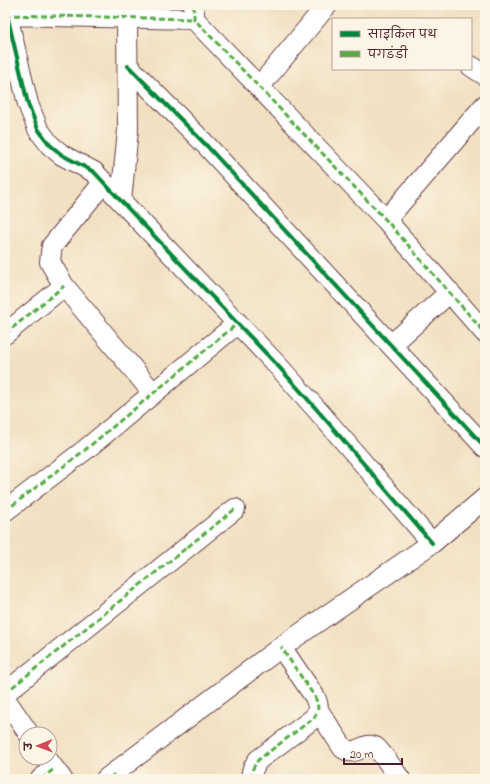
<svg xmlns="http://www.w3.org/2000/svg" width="490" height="784" font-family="'Indie Flower','Playpen Sans Deva',sans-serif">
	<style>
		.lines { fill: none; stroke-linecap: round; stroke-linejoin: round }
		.minor-casing { stroke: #633c42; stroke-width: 22 }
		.minor { stroke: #fff; stroke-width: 20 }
		.quiet { stroke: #57aa44; stroke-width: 3; stroke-dasharray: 6 3; stroke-linecap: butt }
		.cycleway-casing { stroke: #fcf5e5; stroke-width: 6 }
		.cycleway { stroke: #00873e; stroke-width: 4 }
	</style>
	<rect width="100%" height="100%" fill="#fcf5e5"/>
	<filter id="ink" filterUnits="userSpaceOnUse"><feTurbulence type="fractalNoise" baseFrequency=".025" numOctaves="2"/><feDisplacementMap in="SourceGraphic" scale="8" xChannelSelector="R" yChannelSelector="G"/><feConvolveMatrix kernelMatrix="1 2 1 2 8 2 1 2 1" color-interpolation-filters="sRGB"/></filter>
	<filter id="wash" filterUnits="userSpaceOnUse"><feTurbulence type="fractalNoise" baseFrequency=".012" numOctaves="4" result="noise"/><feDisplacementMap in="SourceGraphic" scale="16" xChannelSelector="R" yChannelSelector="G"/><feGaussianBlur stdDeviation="0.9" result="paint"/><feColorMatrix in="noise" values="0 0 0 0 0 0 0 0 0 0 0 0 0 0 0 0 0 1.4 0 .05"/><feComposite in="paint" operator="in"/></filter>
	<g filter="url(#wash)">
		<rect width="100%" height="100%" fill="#f1e0c1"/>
	</g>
	<g filter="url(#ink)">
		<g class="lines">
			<defs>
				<path id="minor" d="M 194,5 L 194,19 L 386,220 L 485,333
					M 5,15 L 194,19
					M 7,15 L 28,104 L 38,129 L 50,145 L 62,155 L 94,172 L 121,201 L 279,367 L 319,412 L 432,543
					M 128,66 L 207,146 L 485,447
					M 471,66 L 485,75
					M 259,87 L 327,5
					M 103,183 L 52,246 L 51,253 L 50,262 L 64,286 L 153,393
					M 121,201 L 128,130 L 127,17
					M 386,220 L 485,105
					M 5,334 L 64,286
					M 391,345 L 450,292
					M 5,511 L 85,450 L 238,323
					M 5,693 L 235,509
					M 5,699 L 29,734
					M 318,710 L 343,748 C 356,758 364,741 375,747 C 382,752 395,772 400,779
					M 46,758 L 62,779
					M 41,779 L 54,769
					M 106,779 L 281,647 L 432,543 L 485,498
					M 252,779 C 250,772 254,766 258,760 L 314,718 C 319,709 319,707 315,697 L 281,647"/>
			</defs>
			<use href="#minor" class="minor-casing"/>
			<use href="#minor" class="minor"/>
			<path class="quiet" d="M 194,5 L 194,19 L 386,220 L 485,333
				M 5,15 L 194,19
				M 5,334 L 64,286
				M 5,511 L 85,450 L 238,323
				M 5,693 L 235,509
				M 112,774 L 116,779
				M 41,779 L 54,769
				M 252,779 C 250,772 254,766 258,760 L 314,718 C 319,709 319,707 315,697 L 281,647"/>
			<defs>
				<path id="cycleway" d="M 7,15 L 28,104 L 38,129 L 50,145 L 62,155 L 94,172 L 121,201 L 279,367 L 319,412 L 432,543
					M 128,66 L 207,146 L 485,447"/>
			</defs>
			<use href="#cycleway" class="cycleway-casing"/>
			<use href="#cycleway" class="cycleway"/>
		</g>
	</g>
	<rect width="490" height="784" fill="none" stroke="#fcf5e5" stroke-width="20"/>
	<rect x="332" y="18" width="140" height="52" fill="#fcf5e5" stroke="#b59f9b"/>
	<rect x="340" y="31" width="20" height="6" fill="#00873e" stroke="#b59f9b"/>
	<text x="368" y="38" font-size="12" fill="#4a1f2b">साइकिल पथ</text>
	<rect x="340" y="51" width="20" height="6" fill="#57aa44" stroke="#b59f9b"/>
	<text x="368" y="58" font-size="12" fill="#4a1f2b">पगडंडी</text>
	<g transform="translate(38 746) rotate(269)"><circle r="19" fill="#fcf5e5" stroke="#b59f9b"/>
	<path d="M0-3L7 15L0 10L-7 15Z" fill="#d1495b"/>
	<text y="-6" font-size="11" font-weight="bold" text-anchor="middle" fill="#4a1f2b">उ</text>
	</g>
	<path d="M344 758v6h58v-6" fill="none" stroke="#4a1f2b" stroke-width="2"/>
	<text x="350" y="758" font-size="12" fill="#4a1f2b" stroke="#fcf5e5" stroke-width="3" paint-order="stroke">20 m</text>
</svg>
